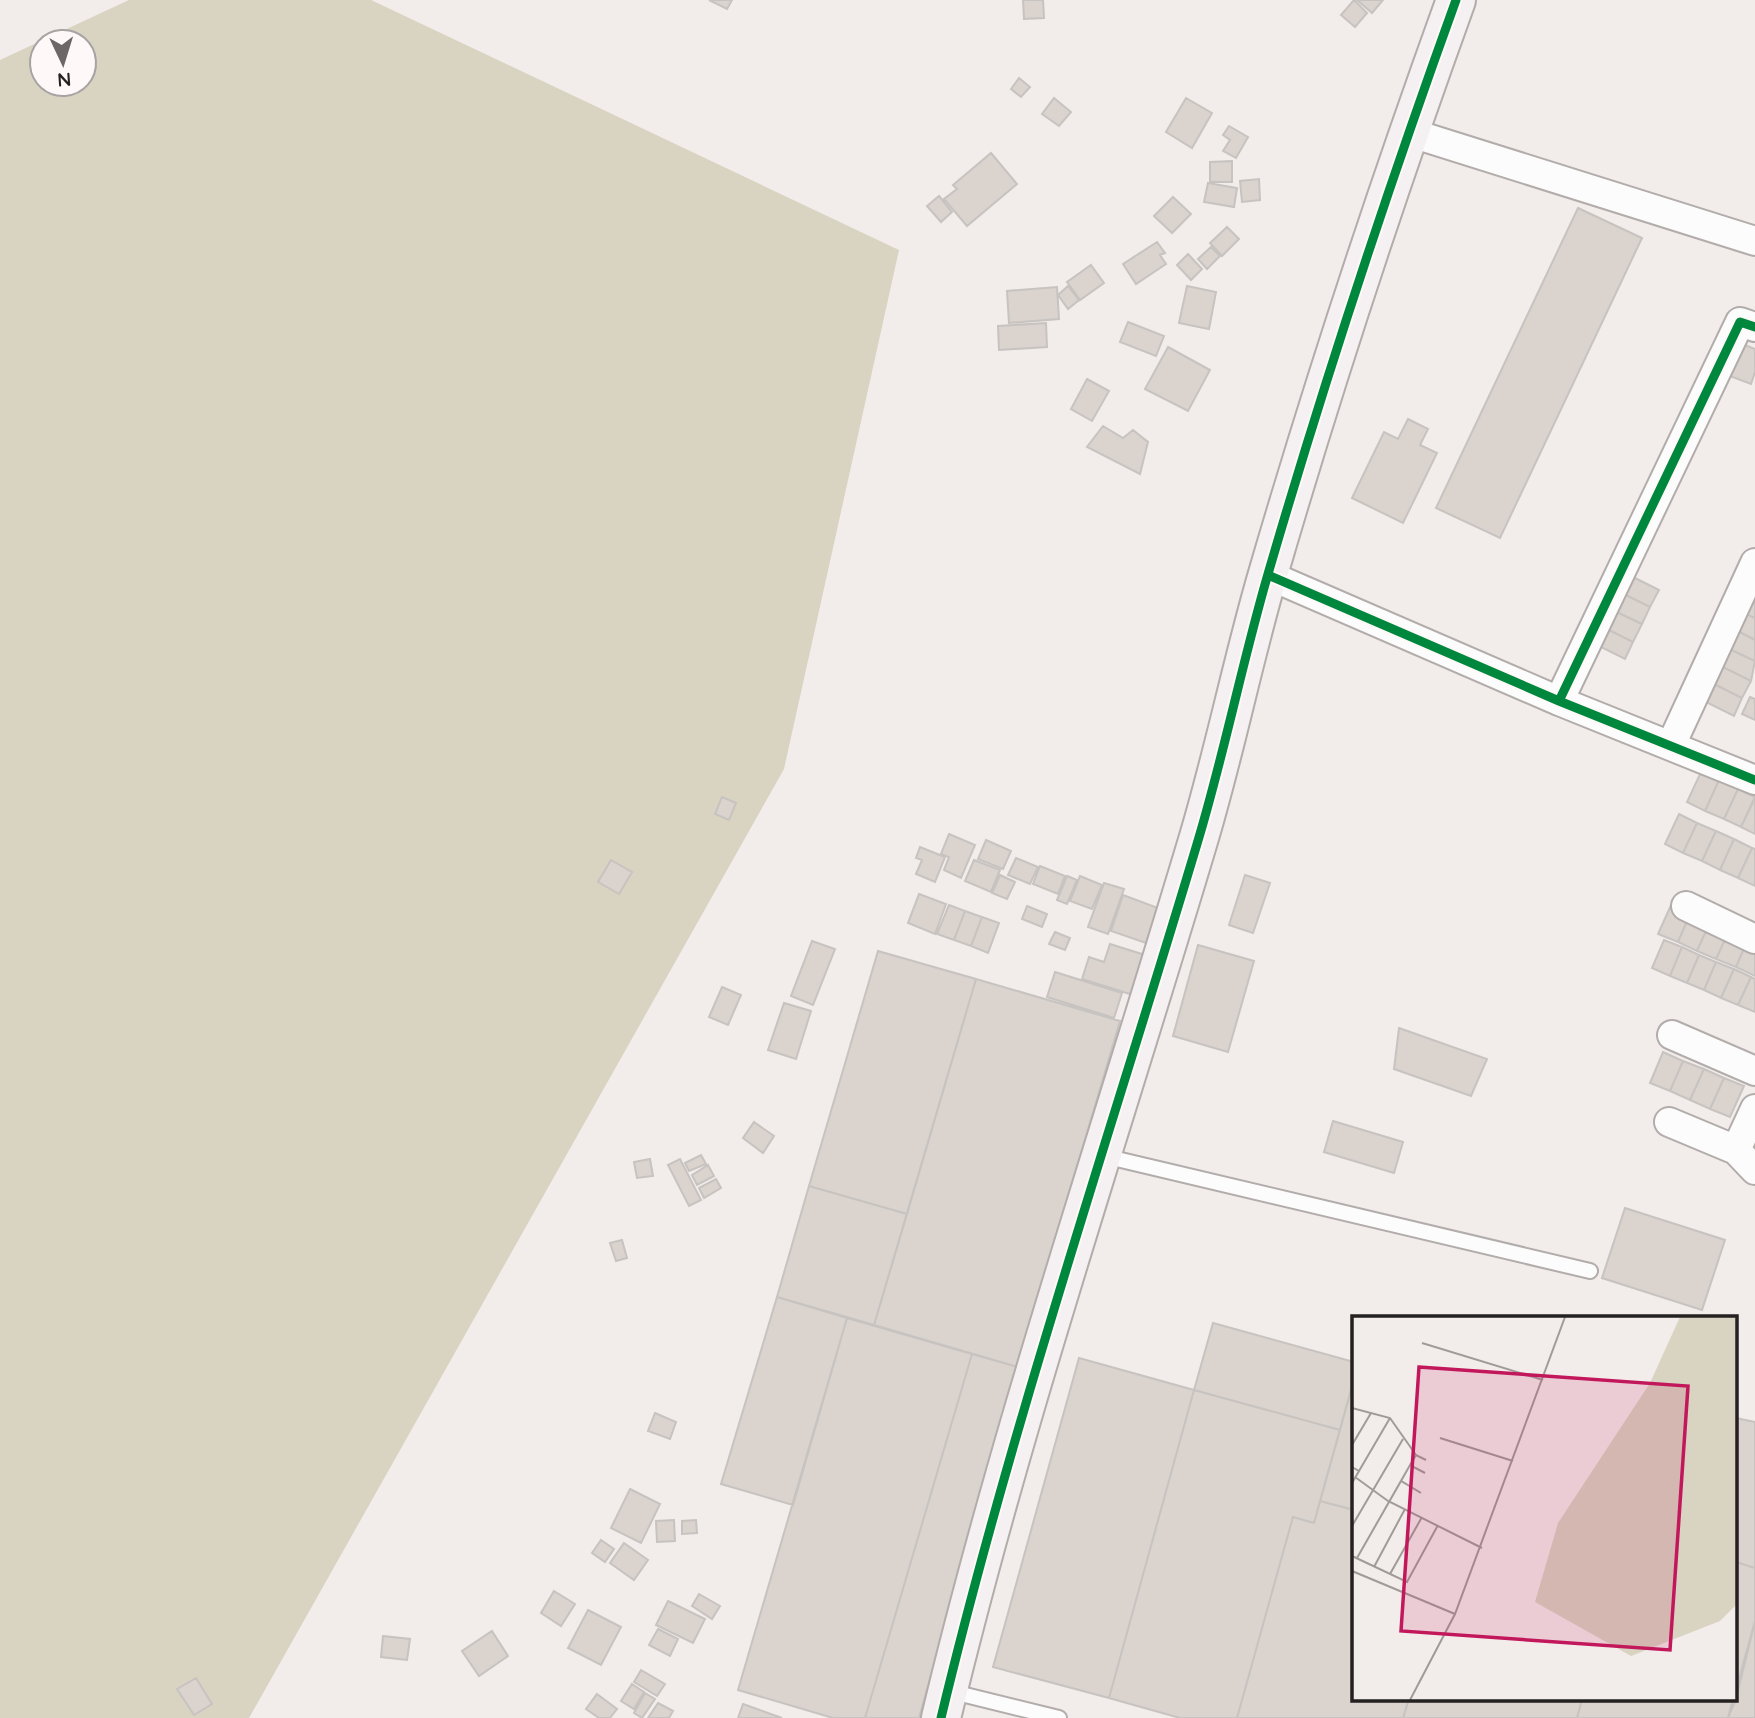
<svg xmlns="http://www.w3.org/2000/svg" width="1755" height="1718" font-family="Quicksand,sans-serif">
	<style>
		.forest { fill: #d9d3c1; fill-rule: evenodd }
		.building { fill: #dad3ce; stroke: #c7c3c0; stroke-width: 2 }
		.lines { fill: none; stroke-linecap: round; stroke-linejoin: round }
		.lane-casing { stroke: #b2adab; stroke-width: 18 }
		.street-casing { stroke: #b2adab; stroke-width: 32 }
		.secondary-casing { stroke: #b2adab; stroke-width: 42 }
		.lane { stroke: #fdfcfc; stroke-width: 14 }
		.street { stroke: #fdfcfc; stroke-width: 28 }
		.secondary { stroke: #f5f0f1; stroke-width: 38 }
		.cycleway-casing { stroke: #fef9f8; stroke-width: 13 }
		.cycleway { stroke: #00873e; stroke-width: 9 }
		.inset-road { fill: none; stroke: #a09b99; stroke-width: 2 }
		.view { fill: #c2185b; fill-opacity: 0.15; stroke: #c2185b; stroke-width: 3.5 }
		.inset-edge { fill: none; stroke: #252120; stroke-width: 3.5 }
	</style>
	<rect width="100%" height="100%" fill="#f2ecea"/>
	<path class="forest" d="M 129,0 L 371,0 L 899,250 L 784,769 L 249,1718 L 0,1718 L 0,60 ZM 42,42 L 84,42 L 84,84 L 42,84 Z"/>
	<path class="building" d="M 709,0 L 732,0 L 727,9 Z
		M 1023,0 L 1043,0 L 1044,18 L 1024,19 Z
		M 1354,0 L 1367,13 L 1355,27 L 1341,15 Z
		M 1357,0 L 1383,0 L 1372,13 Z
		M 1019,78 L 1030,87 L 1021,97 L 1011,89 Z
		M 1054,98 L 1071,112 L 1059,126 L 1042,114 Z
		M 1186,98 L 1212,113 L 1192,148 L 1166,132 Z
		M 1229,126 L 1248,137 L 1236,158 L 1223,151 L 1230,140 L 1223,135 Z
		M 991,153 L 1017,184 L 967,226 L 944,199 L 957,189 L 953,185 Z
		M 1232,161 L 1232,182 L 1210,182 L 1210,162 Z
		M 1259,179 L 1260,200 L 1242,202 L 1240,181 Z
		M 1208,183 L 1237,188 L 1234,207 L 1204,202 Z
		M 939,196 L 952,212 L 941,222 L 927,206 Z
		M 1173,197 L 1191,214 L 1172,233 L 1154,216 Z
		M 1578,208 L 1642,238 L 1500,538 L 1436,508 Z
		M 1227,227 L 1239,239 L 1222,256 L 1210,243 Z
		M 1157,242 L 1165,253 L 1160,255 L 1166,264 L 1136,284 L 1123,264 Z
		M 1211,247 L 1220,256 L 1207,269 L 1198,259 Z
		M 1188,254 L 1202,269 L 1191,280 L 1177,265 Z
		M 1091,265 L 1104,283 L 1080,300 L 1067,282 Z
		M 1068,286 L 1079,300 L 1068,309 L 1058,295 Z
		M 1187,286 L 1216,292 L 1209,329 L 1179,323 Z
		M 1057,287 L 1059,319 L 1009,323 L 1007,291 Z
		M 1128,322 L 1164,336 L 1156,356 L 1120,342 Z
		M 1046,323 L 1047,347 L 999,350 L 998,326 Z
		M 1740,343 L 1755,349 L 1755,372 L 1751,384 L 1727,375 Z
		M 1168,347 L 1210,370 L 1188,411 L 1145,389 Z
		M 1087,379 L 1109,391 L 1092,421 L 1071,409 Z
		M 1408,419 L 1428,429 L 1420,445 L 1437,453 L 1403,523 L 1352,498 L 1384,432 L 1398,439 Z
		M 1103,426 L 1123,438 L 1133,430 L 1148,442 L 1140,474 L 1087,447 Z
		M 1623,572 L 1659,590 L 1650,607 L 1614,589 Z
		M 1614,589 L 1650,607 L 1642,624 L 1606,607 Z
		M 1755,596 L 1755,618 L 1740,611 Z
		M 1606,607 L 1642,624 L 1633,642 L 1597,624 Z
		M 1740,611 L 1755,618 L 1755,640 L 1732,628 Z
		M 1597,624 L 1633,642 L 1625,659 L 1589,641 Z
		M 1732,628 L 1755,640 L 1755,661 L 1723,646 Z
		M 1723,646 L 1755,661 L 1751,681 L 1715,663 Z
		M 1715,663 L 1751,681 L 1742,698 L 1706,680 Z
		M 1706,680 L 1742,698 L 1734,716 L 1698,698 Z
		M 1750,697 L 1755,699 L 1755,720 L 1742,714 Z
		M 1701,772 L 1719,780 L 1705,811 L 1687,802 Z
		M 1719,780 L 1738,789 L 1724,819 L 1705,811 Z
		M 1738,789 L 1755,797 L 1741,827 L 1724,819 Z
		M 722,797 L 736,803 L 729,820 L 715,814 Z
		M 1755,798 L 1755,834 L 1741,827 Z
		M 1679,814 L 1697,823 L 1683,853 L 1665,844 Z
		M 1697,823 L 1716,831 L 1702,861 L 1683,853 Z
		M 1716,831 L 1734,839 L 1720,870 L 1702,861 Z
		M 949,834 L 975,845 L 961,878 L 944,870 L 949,857 L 941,854 Z
		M 1734,839 L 1752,848 L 1738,878 L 1720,870 Z
		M 986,840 L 1011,851 L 1003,869 L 978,859 Z
		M 920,847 L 945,857 L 935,882 L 916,874 L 922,860 L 916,858 Z
		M 1752,848 L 1755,849 L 1755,886 L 1738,878 Z
		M 1016,858 L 1038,867 L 1030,884 L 1008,875 Z
		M 611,860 L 632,872 L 619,894 L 598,882 Z
		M 974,860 L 1000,870 L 991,892 L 965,881 Z
		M 1040,866 L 1065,876 L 1058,894 L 1033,884 Z
		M 1000,875 L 1015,882 L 1007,899 L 992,893 Z
		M 1245,875 L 1270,883 L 1253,933 L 1229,925 Z
		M 1067,876 L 1077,880 L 1067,904 L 1057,900 Z
		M 1080,876 L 1102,885 L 1092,909 L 1070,901 Z
		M 1104,883 L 1124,889 L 1108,934 L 1088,927 Z
		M 919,894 L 946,904 L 935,934 L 908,923 Z
		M 1123,895 L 1158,908 L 1146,943 L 1111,931 Z
		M 949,905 L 965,911 L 954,940 L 937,934 Z
		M 1671,905 L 1690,914 L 1678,942 L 1658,934 Z
		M 1027,906 L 1047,914 L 1042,927 L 1022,919 Z
		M 965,911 L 982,917 L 971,946 L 954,940 Z
		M 1690,914 L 1710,922 L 1697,951 L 1678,942 Z
		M 982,917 L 999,923 L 988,953 L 971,946 Z
		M 1710,922 L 1729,931 L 1716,959 L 1697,951 Z
		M 1729,931 L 1748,939 L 1736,967 L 1716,959 Z
		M 1055,932 L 1070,938 L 1065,950 L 1049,944 Z
		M 1748,939 L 1755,942 L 1755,976 L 1736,967 Z
		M 1664,940 L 1682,947 L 1670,976 L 1652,968 Z
		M 812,941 L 835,949 L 813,1005 L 791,996 Z
		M 1110,944 L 1145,955 L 1133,995 L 1082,979 L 1089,957 L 1104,962 Z
		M 1198,945 L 1254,961 L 1228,1052 L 1173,1036 Z
		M 1682,947 L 1699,955 L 1687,983 L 1670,976 Z
		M 878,951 L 976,979 L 907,1214 L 809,1186 Z
		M 1699,955 L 1716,962 L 1704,990 L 1687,983 Z
		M 1716,962 L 1734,969 L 1721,998 L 1704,990 Z
		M 1734,969 L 1751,977 L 1738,1005 L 1721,998 Z
		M 1055,972 L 1122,993 L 1114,1018 L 1047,997 Z
		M 1751,977 L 1755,979 L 1755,1012 L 1738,1005 Z
		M 976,979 L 1120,1021 L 1018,1367 L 874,1325 Z
		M 722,987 L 741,995 L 728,1025 L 709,1017 Z
		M 784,1003 L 811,1011 L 796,1059 L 768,1050 Z
		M 1399,1028 L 1487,1059 L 1471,1096 L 1394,1069 Z
		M 1663,1052 L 1683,1061 L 1670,1091 L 1650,1083 Z
		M 1683,1061 L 1704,1069 L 1690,1100 L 1670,1091 Z
		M 1704,1069 L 1724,1078 L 1710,1109 L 1690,1100 Z
		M 1724,1078 L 1744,1086 L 1730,1117 L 1710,1109 Z
		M 1333,1121 L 1403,1142 L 1394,1173 L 1324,1152 Z
		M 754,1122 L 774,1136 L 763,1153 L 743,1138 Z
		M 701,1155 L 706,1164 L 689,1171 L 685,1163 Z
		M 650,1159 L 653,1176 L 637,1178 L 634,1162 Z
		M 680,1159 L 701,1200 L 689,1206 L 668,1165 Z
		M 708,1165 L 714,1176 L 697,1185 L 692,1175 Z
		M 716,1179 L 721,1188 L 704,1198 L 699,1188 Z
		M 809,1186 L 907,1214 L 874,1325 L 777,1297 Z
		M 1625,1208 L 1725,1240 L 1702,1310 L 1602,1278 Z
		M 622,1240 L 627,1258 L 616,1261 L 610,1243 Z
		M 777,1297 L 847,1318 L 793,1505 L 721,1484 Z
		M 847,1318 L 972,1354 L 865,1718 L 833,1718 L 738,1690 Z
		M 1213,1323 L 1354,1362 L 1354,1379 L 1340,1430 L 1194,1390 Z
		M 972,1354 L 1018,1367 L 919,1718 L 865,1718 Z
		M 1079,1358 L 1194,1390 L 1109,1698 L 993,1667 Z
		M 1354,1379 L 1354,1510 L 1320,1501 Z
		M 1194,1390 L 1340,1430 L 1314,1523 L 1293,1517 L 1237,1718 L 1180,1718 L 1109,1698 Z
		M 655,1413 L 676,1422 L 670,1439 L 648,1431 Z
		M 1736,1418 L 1755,1422 L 1755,1568 L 1736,1562 Z
		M 630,1489 L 660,1504 L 641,1543 L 611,1528 Z
		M 1320,1501 L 1354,1510 L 1354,1699 L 1409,1699 L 1403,1718 L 1237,1718 L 1293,1517 L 1314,1523 Z
		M 674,1520 L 675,1541 L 657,1542 L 656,1521 Z
		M 696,1520 L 697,1533 L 682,1534 L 682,1521 Z
		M 601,1540 L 614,1549 L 605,1562 L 592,1553 Z
		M 624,1543 L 648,1560 L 634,1580 L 610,1563 Z
		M 1736,1562 L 1755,1568 L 1755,1621 L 1736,1690 Z
		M 554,1591 L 575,1604 L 561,1626 L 541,1613 Z
		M 699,1594 L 720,1606 L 712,1619 L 692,1606 Z
		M 668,1601 L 705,1619 L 693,1643 L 656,1625 Z
		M 588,1610 L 621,1627 L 601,1665 L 568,1648 Z
		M 1755,1621 L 1755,1718 L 1728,1718 L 1736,1699 Z
		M 658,1629 L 678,1639 L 670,1656 L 649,1645 Z
		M 492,1631 L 508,1656 L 479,1676 L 462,1651 Z
		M 383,1636 L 410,1639 L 407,1660 L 381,1657 Z
		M 641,1670 L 665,1684 L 657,1696 L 634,1682 Z
		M 196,1678 L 212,1704 L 194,1715 L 177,1689 Z
		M 632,1684 L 644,1692 L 634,1709 L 621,1701 Z
		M 645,1693 L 655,1699 L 642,1718 L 634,1713 Z
		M 597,1694 L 617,1709 L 610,1718 L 599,1718 L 586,1709 Z
		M 1409,1699 L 1582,1699 L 1577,1718 L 1403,1718 Z
		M 1582,1699 L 1733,1699 L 1728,1718 L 1577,1718 Z
		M 658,1703 L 673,1711 L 669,1718 L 648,1718 Z
		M 743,1704 L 782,1718 L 738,1718 Z"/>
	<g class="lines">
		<defs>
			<path id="lane" d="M 1104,1156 L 1590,1271
				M 949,1691 L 1059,1718"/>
			<path id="street" d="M 1408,132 L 1755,241
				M 1268,575 L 1559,701 L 1755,780
				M 1559,701 L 1740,322 L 1755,327
				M 1671,745 L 1755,563
				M 1686,906 L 1755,939
				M 1672,1035 L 1755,1071
				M 1669,1122 L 1736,1150 L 1755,1109
				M 1736,1150 L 1755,1170"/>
			<path id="secondary" d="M 941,1718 C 1012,1423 1110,1135 1197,844 C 1224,755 1242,663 1268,574 C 1324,382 1388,188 1456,0"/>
		</defs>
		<use href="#lane" class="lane-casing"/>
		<use href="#street" class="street-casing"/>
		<use href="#secondary" class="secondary-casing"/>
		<use href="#lane" class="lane"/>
		<use href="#street" class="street"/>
		<use href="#secondary" class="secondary"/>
		<defs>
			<path id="cycleway" d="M 1268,575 L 1559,701 L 1755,780
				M 1559,701 L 1740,322 L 1755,327
				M 941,1718 C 1012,1423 1110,1135 1197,844 C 1224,755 1242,663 1268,574 C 1324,382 1388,188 1456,0"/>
		</defs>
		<use href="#cycleway" class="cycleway-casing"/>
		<use href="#cycleway" class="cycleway"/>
	</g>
	<g transform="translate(1352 1316)">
		<rect width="385" height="385" fill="#f2ecea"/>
		<path d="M 328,1 L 385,1 L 385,288 L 368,305 L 279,340 L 183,286 L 206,207 L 298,67 Z" fill="#d9d3c1"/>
		<path class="inset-road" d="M 70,27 L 191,64M 0,92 L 38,102 L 64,139M 88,122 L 161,145M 0,129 L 19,97M 58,149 L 64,139 L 74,144M 0,151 L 7,155 L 0,167M 7,155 L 38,102M 3,161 L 36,185 L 130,232M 49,165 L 58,149 L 73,157M 0,210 L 51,123M 0,240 L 55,266 L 86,209M 5,242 L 49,165 L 69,177M 22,251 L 53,193M 0,255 L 103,298M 38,258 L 70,201M 58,384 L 103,298 L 213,1"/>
		<path class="view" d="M 67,51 L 336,70 L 318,334 L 49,315 Z"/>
		<rect width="385" height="385" class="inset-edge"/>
	</g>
	<g transform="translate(63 63) rotate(176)"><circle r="33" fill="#fef9f8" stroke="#a7a3a2" stroke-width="2"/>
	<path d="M0-5L12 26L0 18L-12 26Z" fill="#6d6867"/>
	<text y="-10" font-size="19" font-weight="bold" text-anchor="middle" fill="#252120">N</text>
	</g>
</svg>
